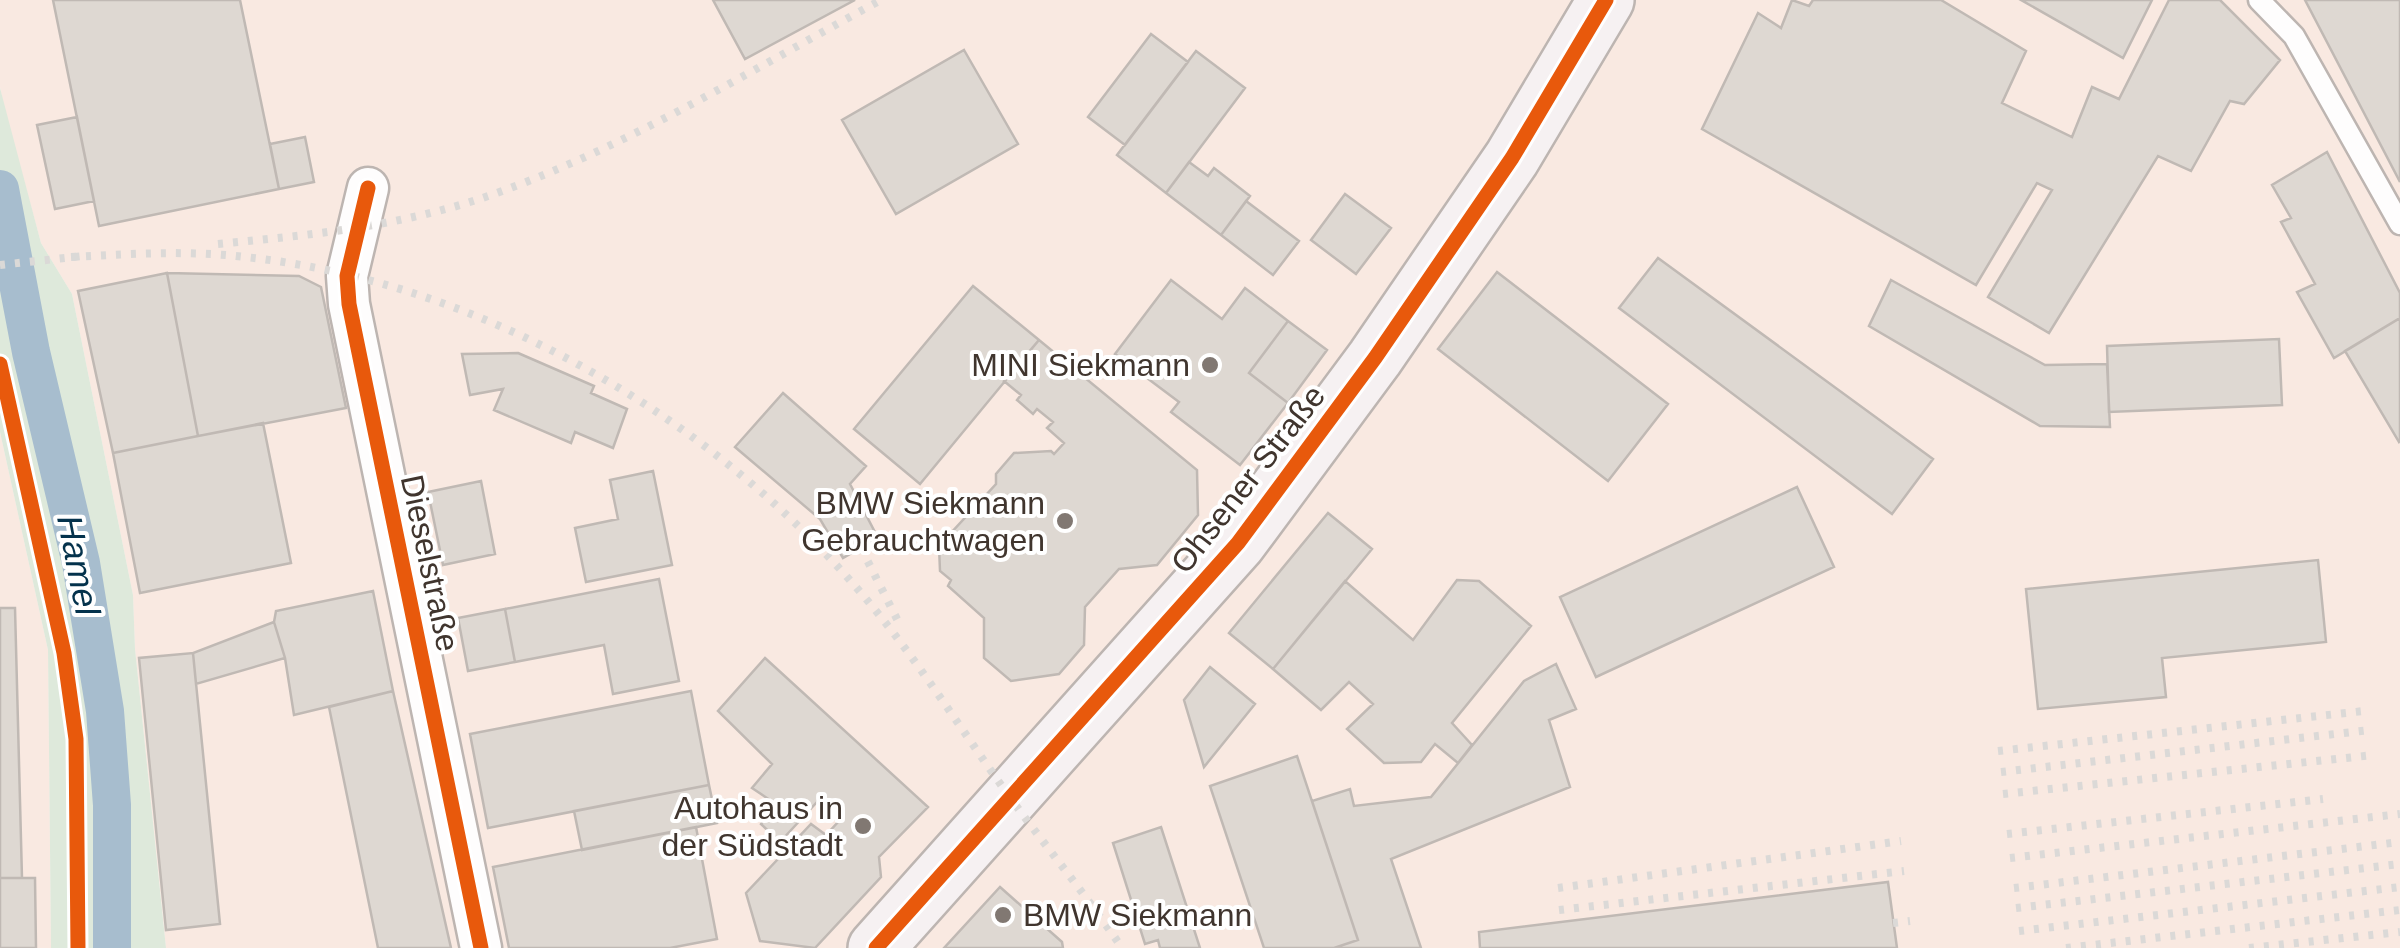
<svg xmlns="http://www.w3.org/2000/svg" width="2400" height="948" font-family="Helvetica,sans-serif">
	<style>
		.built { fill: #f9e9e1 }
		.green { fill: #dee9db }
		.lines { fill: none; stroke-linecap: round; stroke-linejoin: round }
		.canal { stroke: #a7bdce; stroke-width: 38 }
		.building { fill: #ded8d2; stroke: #c0b9b4; stroke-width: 2.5 }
		.service-casing { stroke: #bdb5b1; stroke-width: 25 }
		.minor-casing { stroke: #bdb5b1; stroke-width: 45 }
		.secondary-casing { stroke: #bdb5b1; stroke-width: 60 }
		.service { stroke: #fefdfd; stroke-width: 20 }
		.minor { stroke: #fefdfd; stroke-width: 40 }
		.secondary { stroke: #f6f1f2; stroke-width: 55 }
		.rail { stroke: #dbd9d7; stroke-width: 8; stroke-dasharray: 5 10; stroke-linecap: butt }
		.cycleway-casing { stroke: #fff; stroke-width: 21 }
		.cycleway { stroke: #e8590c; stroke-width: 15 }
		.poi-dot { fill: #817872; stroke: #fff; stroke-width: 4 }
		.labels { text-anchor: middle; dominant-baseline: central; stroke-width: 8; stroke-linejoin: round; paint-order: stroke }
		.poi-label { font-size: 32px; fill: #40352e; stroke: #fff; text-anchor: end }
		.street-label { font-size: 32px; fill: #40352e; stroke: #fff }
		.water-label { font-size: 35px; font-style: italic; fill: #04324c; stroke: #fff }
	</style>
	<rect width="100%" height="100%" fill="#faf3f0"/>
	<path class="built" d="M 0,0 L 2400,0 L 2400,948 L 166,948 L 135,649 L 133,595 L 72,294 L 41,243 L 3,104 L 0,87 Z
		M 0,432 L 48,650 L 51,948 L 0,948 Z"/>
	<path class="green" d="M 0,88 L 41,243 L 72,294 L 133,595 L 135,649 L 166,948 L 51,948 L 48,650 L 0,432 Z"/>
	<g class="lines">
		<path class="canal" d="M 0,189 L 31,352 L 81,563 L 105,711 L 112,805 L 112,948"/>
	</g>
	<path class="building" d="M 53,0 L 240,0 L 279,189 L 99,226 Z
		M 713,0 L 855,0 L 745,59 Z
		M 1792,0 L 1809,6 L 1813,0 L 1941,0 L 2026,51 L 2002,103 L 2072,137 L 2092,87 L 2119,99 L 2169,0 L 2220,0 L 2280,60 L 2244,104 L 2230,101 L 2191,171 L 2158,156 L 2049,333 L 1988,297 L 2052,190 L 2037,183 L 1976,285 L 1702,129 L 1758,13 L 1781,28 Z
		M 2021,0 L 2152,0 L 2123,58 Z
		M 2305,0 L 2400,0 L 2400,182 Z
		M 1151,34 L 1188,62 L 1125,145 L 1088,117 Z
		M 964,50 L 1018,144 L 896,214 L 842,120 Z
		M 1196,51 L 1245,88 L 1166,193 L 1117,155 Z
		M 77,117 L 94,201 L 55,209 L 37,125 Z
		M 305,137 L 314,182 L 279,189 L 270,144 Z
		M 2327,152 L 2400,293 L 2400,318 L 2334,358 L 2297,292 L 2315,284 L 2281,222 L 2291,218 L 2272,185 Z
		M 1189,162 L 1208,176 L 1214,168 L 1250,196 L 1221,235 L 1166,193 Z
		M 1345,194 L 1391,228 L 1356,274 L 1311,240 Z
		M 1246,201 L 1299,241 L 1273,275 L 1221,235 Z
		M 1658,258 L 1933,459 L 1892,514 L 1619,308 Z
		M 1497,272 L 1668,404 L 1608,481 L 1438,349 Z
		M 167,273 L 299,276 L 321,287 L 346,408 L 198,436 Z
		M 167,273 L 198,436 L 113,453 L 78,291 Z
		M 1171,280 L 1222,319 L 1245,288 L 1288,321 L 1249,373 L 1288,403 L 1240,465 L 1171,412 L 1179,402 L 1115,354 Z
		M 1891,280 L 2045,365 L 2107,364 L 2110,427 L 2040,426 L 1869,326 Z
		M 973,286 L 1039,340 L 920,484 L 854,429 Z
		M 2400,318 L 2400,441 L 2399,442 L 2345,351 Z
		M 1288,321 L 1327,350 L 1288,403 L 1249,373 Z
		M 2279,339 L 2282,405 L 2109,412 L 2107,346 Z
		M 1039,340 L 1197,470 L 1198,515 L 1157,565 L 1119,569 L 1085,607 L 1084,645 L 1059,674 L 1011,681 L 984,658 L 984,618 L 948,586 L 951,580 L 940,571 L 939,546 L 996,484 L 996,474 L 1014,453 L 1051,451 L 1054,454 L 1064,443 L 1047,428 L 1053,422 L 1037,409 L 1033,414 L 1017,400 L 1021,395 L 1004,381 Z
		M 518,353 L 594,386 L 591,393 L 627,409 L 613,448 L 575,432 L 571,443 L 494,410 L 503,389 L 470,395 L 462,354 Z
		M 783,393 L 866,466 L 850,484 L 878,538 L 843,558 L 820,519 L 735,447 Z
		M 263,423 L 291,563 L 140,593 L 113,453 Z
		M 653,471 L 672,565 L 586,582 L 575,528 L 618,519 L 610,480 Z
		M 481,481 L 495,554 L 443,565 L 428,492 Z
		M 1797,487 L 1834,567 L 1596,677 L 1560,597 Z
		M 1328,513 L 1372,549 L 1273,669 L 1229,633 Z
		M 2318,560 L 2326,642 L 2162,658 L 2166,697 L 2038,709 L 2026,589 Z
		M 659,579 L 679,681 L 613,694 L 604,645 L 515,662 L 505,609 Z
		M 1457,580 L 1479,581 L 1531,626 L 1452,723 L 1472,745 L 1458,763 L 1435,744 L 1421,762 L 1384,763 L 1347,729 L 1373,704 L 1349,682 L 1321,710 L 1273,669 L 1345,581 L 1413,640 Z
		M 373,591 L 393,691 L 294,715 L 285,658 L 274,622 L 276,611 Z
		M 0,608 L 15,608 L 22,878 L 0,878 Z
		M 505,609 L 515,662 L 468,671 L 458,618 Z
		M 274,622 L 285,658 L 196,684 L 193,653 Z
		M 193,653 L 220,924 L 166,930 L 139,658 Z
		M 765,658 L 928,807 L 879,857 L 881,877 L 815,948 L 760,941 L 746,893 L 811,824 L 826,835 L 838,822 L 817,802 L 780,842 L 761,824 L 776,804 L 752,788 L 772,764 L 718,711 Z
		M 1556,664 L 1576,709 L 1549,720 L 1570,787 L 1391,859 L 1421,948 L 1334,948 L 1358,940 L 1312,801 L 1350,789 L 1354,806 L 1431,797 L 1524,681 Z
		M 1210,667 L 1255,704 L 1204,767 L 1184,700 Z
		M 393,691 L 451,948 L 378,948 L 329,707 Z
		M 691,691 L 709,785 L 488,828 L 470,734 Z
		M 1297,756 L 1358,940 L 1334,948 L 1264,948 L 1210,786 Z
		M 709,785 L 717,823 L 582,850 L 574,811 Z
		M 696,827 L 717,939 L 670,948 L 509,948 L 493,867 Z
		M 1161,827 L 1200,948 L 1160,948 L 1158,940 L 1145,944 L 1113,843 Z
		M 0,878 L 35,878 L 36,948 L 0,948 Z
		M 1888,882 L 1897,948 L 1480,948 L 1479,932 Z
		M 1000,887 L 1062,942 L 1063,948 L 944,948 Z"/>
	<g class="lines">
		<defs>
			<path id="service" d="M 2259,0 L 2294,36 L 2400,224"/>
			<path id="minor" d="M 368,188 L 347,276 L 349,304 L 481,948"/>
			<path id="secondary" d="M 876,948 L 1238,543 L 1375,358 L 1512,158 L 1606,0"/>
		</defs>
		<use href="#service" class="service-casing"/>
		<use href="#minor" class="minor-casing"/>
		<use href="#secondary" class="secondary-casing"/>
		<use href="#service" class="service"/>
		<use href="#minor" class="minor"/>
		<use href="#secondary" class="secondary"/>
		<path class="rail" d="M 218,244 C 312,235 404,226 494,194 C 629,146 755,68 881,0
			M 71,257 C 129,254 186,250 245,257 C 482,282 716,419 867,600 C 919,662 962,731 1009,796 C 1046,847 1087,896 1122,948
			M 0,265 L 83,256
			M 861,548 L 901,627
			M 1998,751 L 2364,711
			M 2001,772 L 2370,730
			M 2003,794 L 2374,755
			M 2007,834 L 2323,799
			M 2010,858 L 2400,814
			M 1558,888 L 1901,841
			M 2014,888 L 2400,842
			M 2016,908 L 2400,864
			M 1559,910 L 1904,871
			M 1893,923 L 1910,921
			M 2019,931 L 2400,887
			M 2066,948 L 2400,910
			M 2249,948 L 2400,932"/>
		<defs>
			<path id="cycleway" d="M 368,188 L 347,276 L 349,304 L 481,948
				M 0,364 L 64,653 L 76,739 L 78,948
				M 876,948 L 1238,543 L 1375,358 L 1512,158 L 1606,0"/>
		</defs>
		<use href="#cycleway" class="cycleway-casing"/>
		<use href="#cycleway" class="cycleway"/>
	</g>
	<g class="poi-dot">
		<circle cx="1210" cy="365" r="10"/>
		<circle cx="1065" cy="521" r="10"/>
		<circle cx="863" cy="826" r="10"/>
		<circle cx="1003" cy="915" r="10"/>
	</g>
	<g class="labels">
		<g class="poi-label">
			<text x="1190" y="365">MINI Siekmann</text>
			<text x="1045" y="503">BMW Siekmann<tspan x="1045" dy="37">Gebrauchtwagen</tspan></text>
			<text x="843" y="808">Autohaus in<tspan x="843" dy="37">der Südstadt</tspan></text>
			<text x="1023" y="915" text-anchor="start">BMW Siekmann</text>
		</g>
		<g class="street-label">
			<text transform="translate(1248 479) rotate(-52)">Ohsener Straße</text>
			<text transform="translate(430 563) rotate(78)">Dieselstraße</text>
		</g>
		<g class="water-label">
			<text transform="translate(79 565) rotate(79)">Hamel</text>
		</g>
	</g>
</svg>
